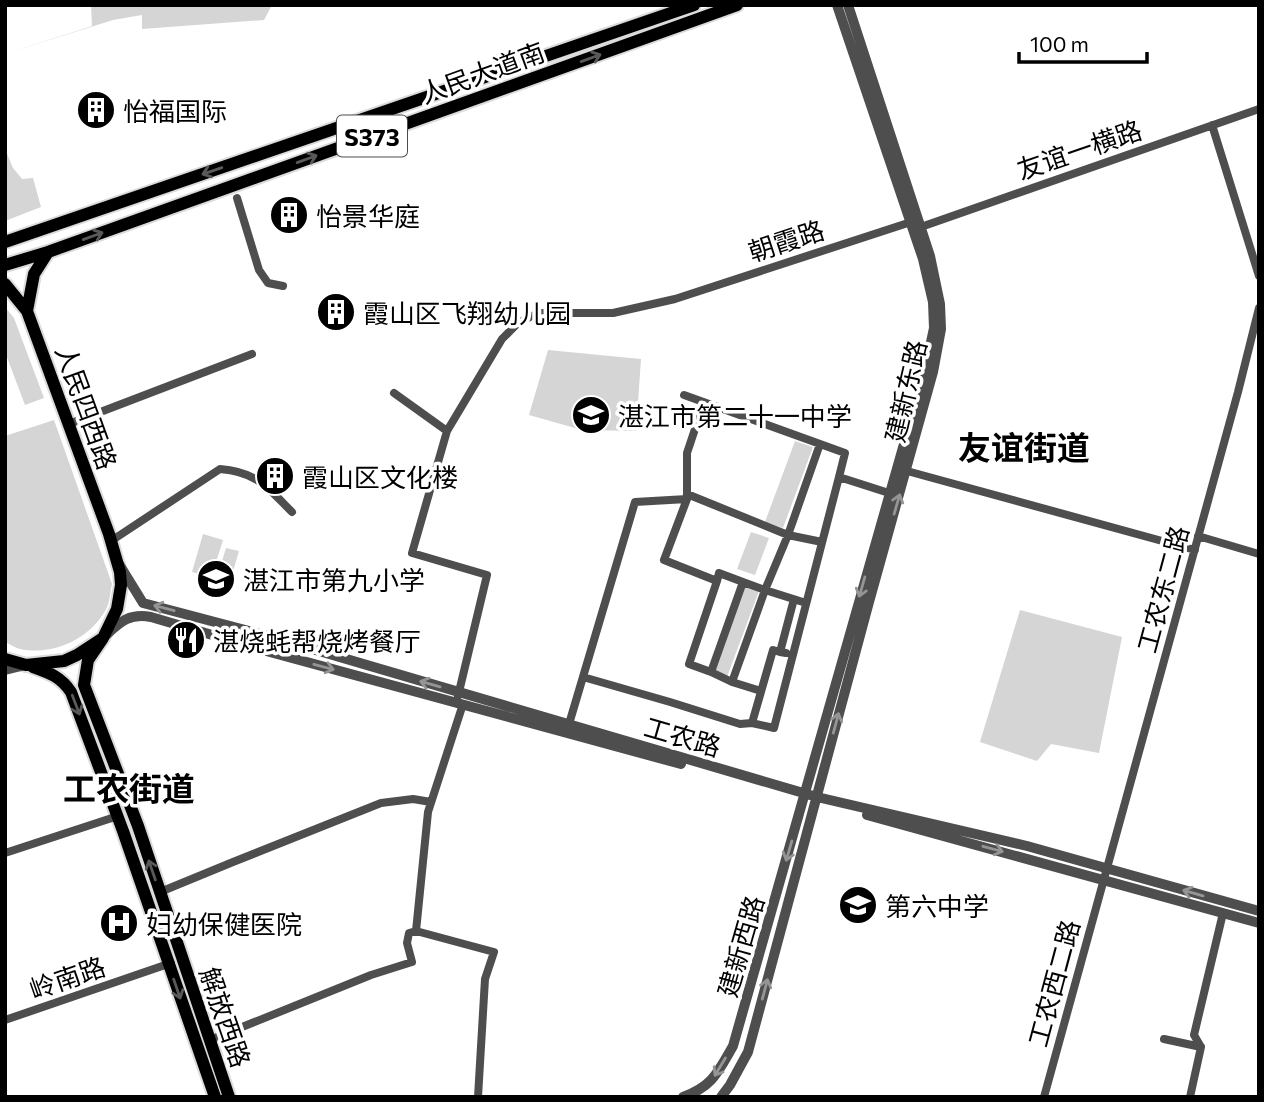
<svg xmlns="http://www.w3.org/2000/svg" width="1264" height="1102" font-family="Commissioner,'Noto Sans SC',sans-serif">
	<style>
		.green { fill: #d5d5d5 }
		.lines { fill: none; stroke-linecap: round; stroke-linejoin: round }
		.primary-casing { stroke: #dbdbdb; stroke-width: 16 }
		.minor { stroke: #4e4e4e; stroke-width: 8 }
		.tertiary { stroke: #4e4e4e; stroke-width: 10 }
		.primary { stroke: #000; stroke-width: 12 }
		.oneway { stroke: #595959 }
		.oneway2 { stroke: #959595 }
		.labels { text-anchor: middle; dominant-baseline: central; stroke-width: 7; stroke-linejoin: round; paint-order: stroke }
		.shield { fill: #fff; stroke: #4c4c4c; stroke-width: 2 }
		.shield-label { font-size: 24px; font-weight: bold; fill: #000 }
		.street-label { font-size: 26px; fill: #000; stroke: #fff }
		.poi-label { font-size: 26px; fill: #000; stroke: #fff; text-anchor: start }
		.district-label { font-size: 33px; font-weight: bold; fill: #000; stroke: #fff }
	</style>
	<rect width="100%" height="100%" fill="#fff"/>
	<path class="green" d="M 91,5 L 272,5 L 264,20 L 142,29 L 142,15 L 113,20 L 5,54 L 92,26 Z
		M 5,149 L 13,168 L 22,179 L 33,178 L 41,207 L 5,221 Z
		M 5,307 L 14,318 L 44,398 L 25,405 L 5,352 Z
		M 548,350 L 641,359 L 636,431 L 582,430 L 529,415 Z
		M 54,420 L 112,584 C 110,592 110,604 105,611 C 89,639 53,656 20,649 C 15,648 10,644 5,642 L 5,436 Z
		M 795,441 L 813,447 L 783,528 L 765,522 Z
		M 751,532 L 769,538 L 755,575 L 737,569 Z
		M 203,534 L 223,540 L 211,578 L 192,572 Z
		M 226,548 L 239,551 L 232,575 L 219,571 Z
		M 745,585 L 759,591 L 727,677 L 713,672 Z
		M 1020,610 L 1122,637 L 1099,753 L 1051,744 L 1037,761 L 980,742 Z"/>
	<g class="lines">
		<defs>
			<path id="primary" d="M 5,242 L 694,5
				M 5,265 L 48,252 L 737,5
				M 5,284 L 27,311 L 109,534 L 120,572 L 121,585 L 117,609 L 103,638 L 77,655 L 64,661 L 26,665 L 5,659
				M 27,311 L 34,274 L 48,252
				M 103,638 L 88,660 L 84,685 L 138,826 L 229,1097
				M 33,667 C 50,673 61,677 71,692 L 123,831 L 215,1097"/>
		</defs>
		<use href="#primary" class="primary-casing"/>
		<path class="minor" d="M 1212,125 L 1259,276
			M 237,198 L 259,270 L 268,283 L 283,286
			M 918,228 L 1259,109
			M 394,393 L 447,431
			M 684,395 L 845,453 L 839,477
			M 69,424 L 252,354
			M 907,471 L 1195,550
			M 687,494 L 788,535 L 822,542
			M 687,499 L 664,560 L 717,581 L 719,573 L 743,582 L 711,672 L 732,682
			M 1198,536 L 1259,554
			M 111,541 L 220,469 C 257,472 267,487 292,512
			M 743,582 L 765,590 L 732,682 L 761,691
			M 806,603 L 765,590 L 788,535 L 820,444
			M 780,652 L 773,650 L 752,723 L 774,728 L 839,477 L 889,493
			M 786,653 L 780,652 L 794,599
			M 711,672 L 689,664 L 717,581
			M 583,677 L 670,702 L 740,724 L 752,723
			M 458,696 L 487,575 L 412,553 L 447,431 L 502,339 L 518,323 L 538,313 L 613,313 L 675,299 L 911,222
			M 463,704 L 428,812 L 416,931 L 494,952 L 485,979 L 478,1097
			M 569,724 L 635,502 L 687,499 L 687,453 L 704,402
			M 5,853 L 118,816
			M 160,892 L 233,862 L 381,803 L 413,799 L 431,802
			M 5,1020 L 171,963
			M 1164,1039 L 1201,1047
			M 210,1040 L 371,975 L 412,962 L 407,943 L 409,933 L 416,931
			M 1044,1097 L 1238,392 L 1259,308
			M 1190,1097 L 1201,1047 L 1194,1035 L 1223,913"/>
		<path class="tertiary" d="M 119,564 L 143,603 L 268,636 L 817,797 L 1027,846 L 1259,911
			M 106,635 C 121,621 130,613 151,617 L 270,652 L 681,764
			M 5,670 L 25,665
			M 867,815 L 1259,923
			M 683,1097 C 713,1086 718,1072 733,1046 L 925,370 L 934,328 L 933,302 L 923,259 L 837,5
			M 721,1097 L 730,1085 L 748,1052 L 869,602 L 933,372 L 941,329 L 940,304 L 930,256 L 848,5"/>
		<use href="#primary" class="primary"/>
	</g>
	<defs><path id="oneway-shaft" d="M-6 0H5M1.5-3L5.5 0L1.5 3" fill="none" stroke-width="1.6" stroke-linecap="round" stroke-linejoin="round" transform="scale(1.75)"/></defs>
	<g class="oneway">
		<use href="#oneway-shaft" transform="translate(591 58) rotate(-20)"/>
		<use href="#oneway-shaft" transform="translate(307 159) rotate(-20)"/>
		<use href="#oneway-shaft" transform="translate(212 171) rotate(161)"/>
		<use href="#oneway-shaft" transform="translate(93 236) rotate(-20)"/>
		<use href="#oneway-shaft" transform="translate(76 705) rotate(69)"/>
		<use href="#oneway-shaft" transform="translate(152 870) rotate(-109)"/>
		<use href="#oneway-shaft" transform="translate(177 989) rotate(71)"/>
	</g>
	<g class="oneway2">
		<use href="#oneway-shaft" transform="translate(897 504) rotate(-74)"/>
		<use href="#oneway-shaft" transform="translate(862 587) rotate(106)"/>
		<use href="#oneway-shaft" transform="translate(164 608) rotate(-165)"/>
		<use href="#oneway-shaft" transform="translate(324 667) rotate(15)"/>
		<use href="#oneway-shaft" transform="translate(430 684) rotate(-164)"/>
		<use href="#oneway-shaft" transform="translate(836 723) rotate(-75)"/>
		<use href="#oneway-shaft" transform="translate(993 849) rotate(15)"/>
		<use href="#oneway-shaft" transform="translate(789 851) rotate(106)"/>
		<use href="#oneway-shaft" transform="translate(1193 893) rotate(-164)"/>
		<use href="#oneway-shaft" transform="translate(765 989) rotate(-75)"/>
		<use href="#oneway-shaft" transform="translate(720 1067) rotate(121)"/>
	</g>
	<defs>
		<symbol id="building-disc" viewBox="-11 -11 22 22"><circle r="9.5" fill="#000" stroke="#fff"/><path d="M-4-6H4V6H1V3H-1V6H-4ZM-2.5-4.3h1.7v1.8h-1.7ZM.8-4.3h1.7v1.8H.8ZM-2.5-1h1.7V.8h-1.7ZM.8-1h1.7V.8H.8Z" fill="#fff"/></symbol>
		<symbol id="school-disc" viewBox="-11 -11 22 22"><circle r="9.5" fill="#000" stroke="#fff"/><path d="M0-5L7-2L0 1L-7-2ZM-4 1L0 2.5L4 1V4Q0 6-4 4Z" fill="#fff"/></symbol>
		<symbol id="restaurant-disc" viewBox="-11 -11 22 22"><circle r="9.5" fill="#000" stroke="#fff"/><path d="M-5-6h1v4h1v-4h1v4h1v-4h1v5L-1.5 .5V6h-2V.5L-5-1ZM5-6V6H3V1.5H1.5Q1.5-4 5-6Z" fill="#fff"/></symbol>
		<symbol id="hospital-disc" viewBox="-11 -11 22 22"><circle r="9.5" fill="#000" stroke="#fff"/><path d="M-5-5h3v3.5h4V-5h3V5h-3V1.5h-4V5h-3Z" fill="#fff"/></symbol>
	</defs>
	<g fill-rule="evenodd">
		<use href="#building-disc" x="74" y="88" width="44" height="44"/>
		<use href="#building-disc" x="267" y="193" width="44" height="44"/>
		<use href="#building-disc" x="314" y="290" width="44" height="44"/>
		<use href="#school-disc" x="569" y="393" width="44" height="44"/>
		<use href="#building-disc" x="253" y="454" width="44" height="44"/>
		<use href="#school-disc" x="194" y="557" width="44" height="44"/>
		<use href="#restaurant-disc" x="164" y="618" width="44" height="44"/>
		<use href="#school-disc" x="836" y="883" width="44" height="44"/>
		<use href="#hospital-disc" x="97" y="901" width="44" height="44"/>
	</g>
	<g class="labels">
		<rect class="shield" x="337" y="115.5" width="70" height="41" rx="5"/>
		<g class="shield-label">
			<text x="372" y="136">S373</text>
		</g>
		<g class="street-label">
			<text transform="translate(482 72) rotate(-20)">人民大道南</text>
			<text transform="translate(1079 149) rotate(-19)">友谊一横路</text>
			<text transform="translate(786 240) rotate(-18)">朝霞路</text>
			<text transform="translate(905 391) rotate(-77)">建新东路</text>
			<text transform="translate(87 407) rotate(70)">人民四西路</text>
			<text transform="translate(1162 589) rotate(-75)">工农东二路</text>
			<text transform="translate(683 736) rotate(16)">工农路</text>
			<text transform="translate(740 946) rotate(-74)">建新西路</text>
			<text transform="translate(67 977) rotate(-19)">岭南路</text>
			<text transform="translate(1053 983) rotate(-75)">工农西二路</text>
			<text transform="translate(226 1017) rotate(71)">解放西路</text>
		</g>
		<g class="poi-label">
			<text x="123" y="110">怡福国际</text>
			<text x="316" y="215">怡景华庭</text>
			<text x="363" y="312">霞山区飞翔幼儿园</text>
			<text x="618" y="415">湛江市第二十一中学</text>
			<text x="302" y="476">霞山区文化楼</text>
			<text x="243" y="579">湛江市第九小学</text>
			<text x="213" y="640">湛烧蚝帮烧烤餐厅</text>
			<text x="885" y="905">第六中学</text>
			<text x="146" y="923">妇幼保健医院</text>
		</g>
		<g class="district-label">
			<text x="1024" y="446">友谊街道</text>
			<text x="129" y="787">工农街道</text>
		</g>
	</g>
	<rect width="1264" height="1102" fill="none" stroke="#000000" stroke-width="14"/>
	<path d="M1019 52v10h128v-10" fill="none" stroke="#000000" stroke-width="3.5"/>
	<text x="1030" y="52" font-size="21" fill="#000000" stroke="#ffffff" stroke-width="5" paint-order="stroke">100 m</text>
</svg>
